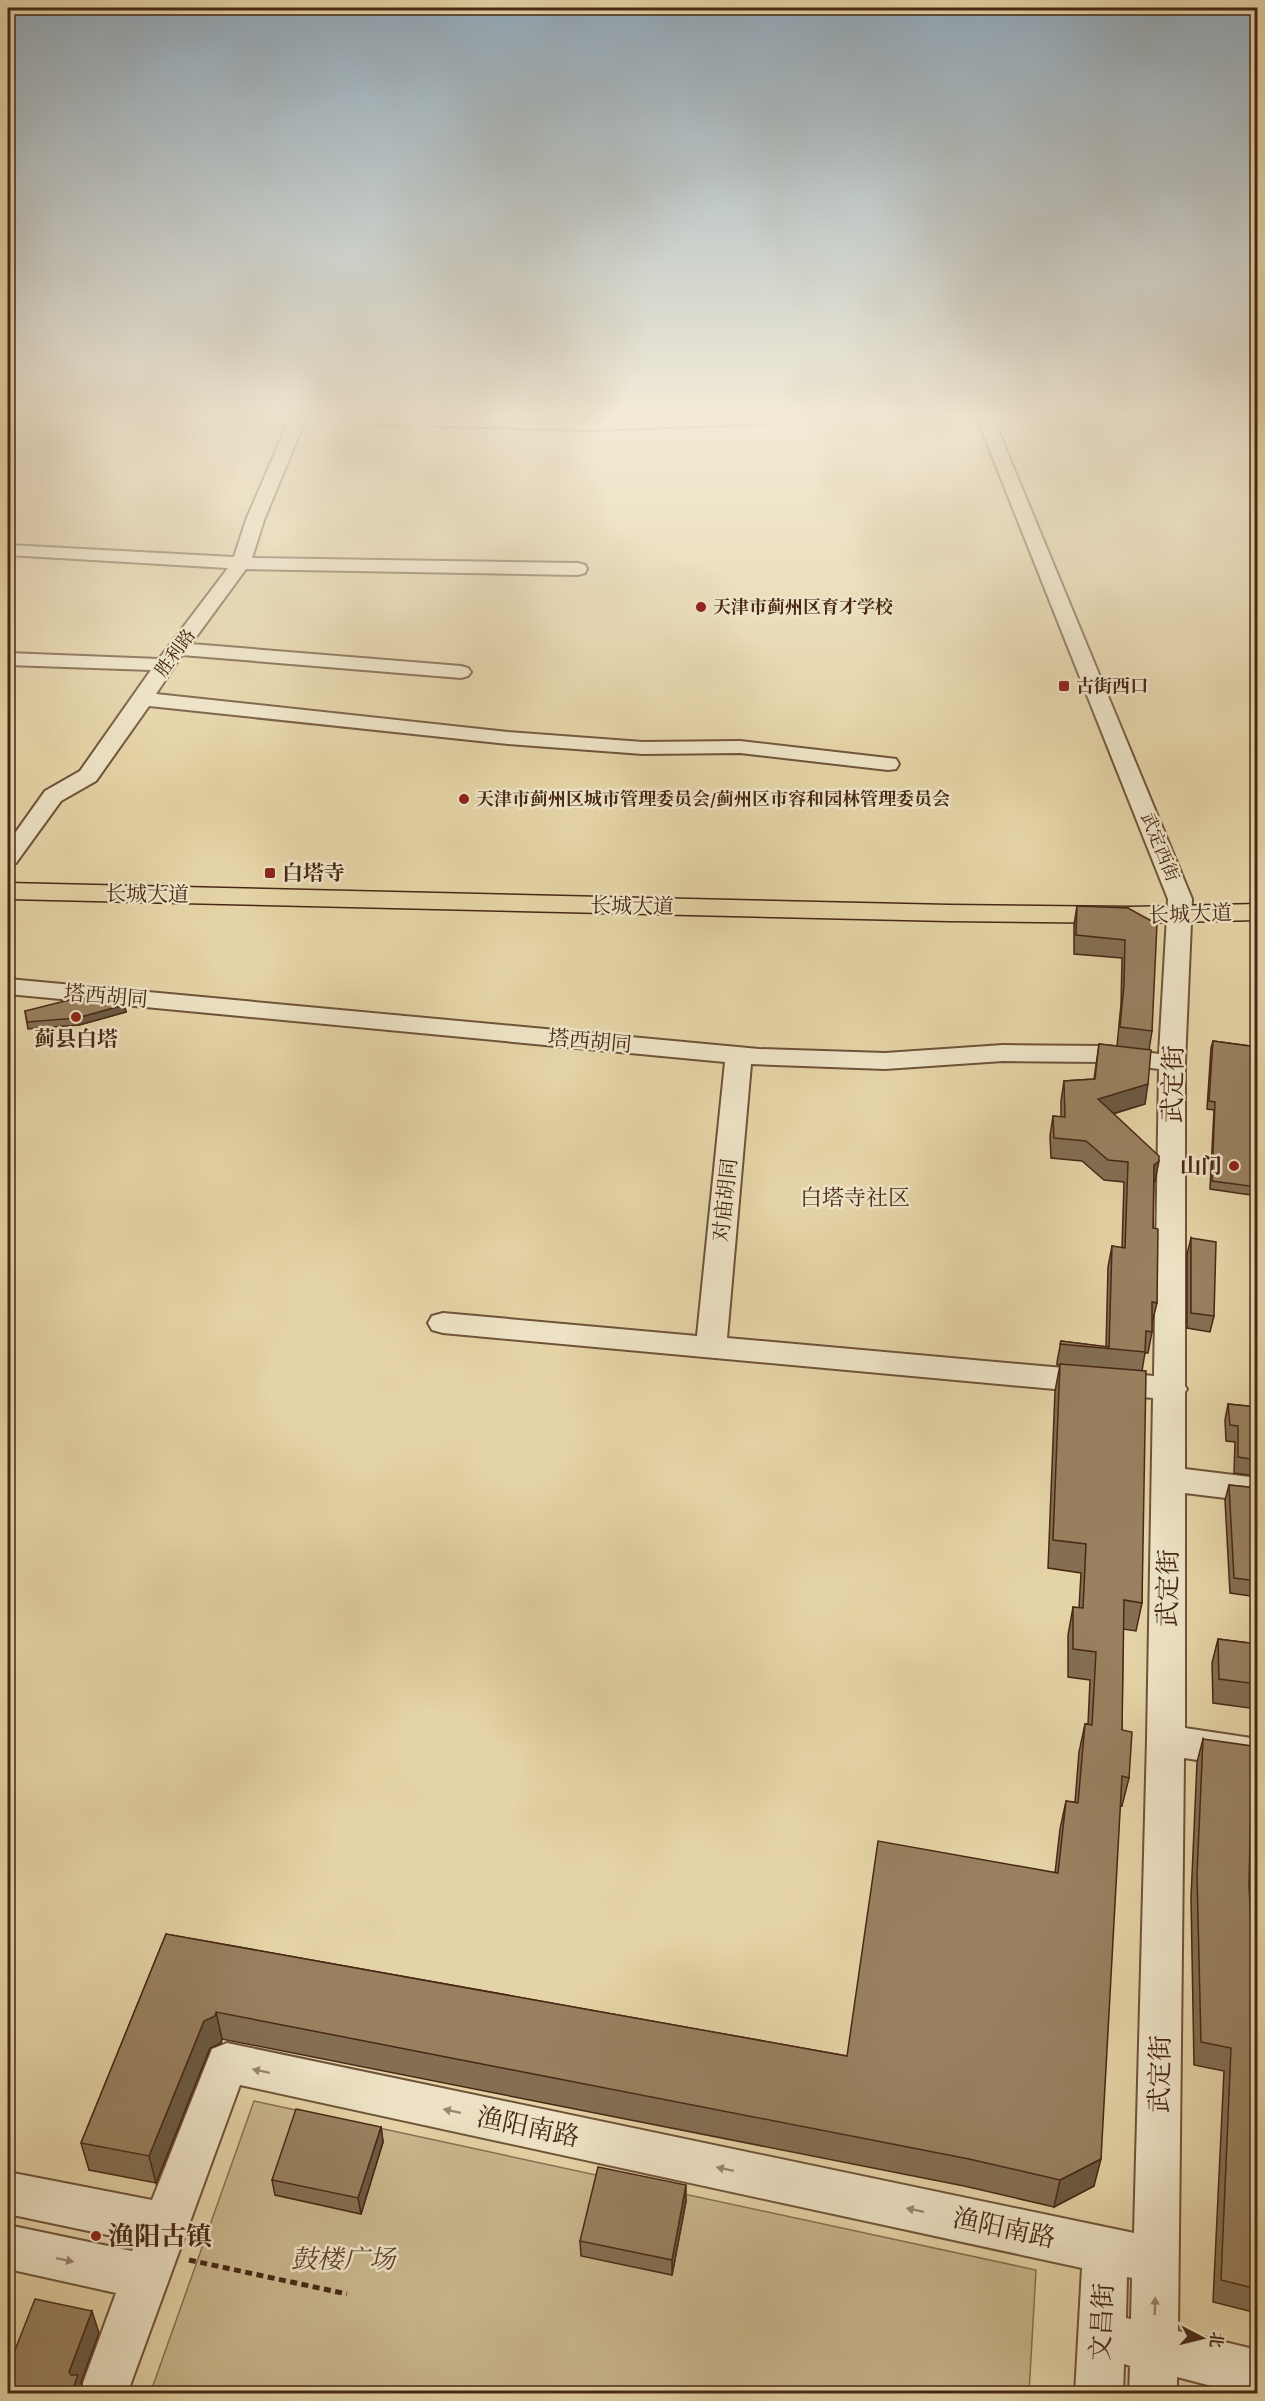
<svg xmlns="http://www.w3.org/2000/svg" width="1265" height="2401" font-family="Alegreya,'Noto Serif SC',serif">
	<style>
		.green { fill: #c9b68d; stroke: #886f51; stroke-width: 1.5 }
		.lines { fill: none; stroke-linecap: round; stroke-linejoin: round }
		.minor-casing { stroke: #6f5339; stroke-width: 4 }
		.major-casing { stroke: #482815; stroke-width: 3 }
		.path { stroke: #482815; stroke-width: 5; stroke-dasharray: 7 4.5; stroke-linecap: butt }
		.minor { fill: #ede2c5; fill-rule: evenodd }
		.major { fill: #e4d3a6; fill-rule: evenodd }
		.wall { fill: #846f53; stroke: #482815; stroke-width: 1.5 }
		.shaded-wall { fill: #6b5a43; stroke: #482815; stroke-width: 1.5 }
		.building { fill: #998160; stroke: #482815; stroke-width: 1.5 }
		.oneway { fill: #9a856d }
		.poi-dot { fill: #8f2418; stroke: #ede2c5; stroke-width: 2 }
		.labels { text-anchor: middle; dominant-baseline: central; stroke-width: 5; stroke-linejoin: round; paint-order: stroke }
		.far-poi-label { font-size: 18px; font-weight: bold; fill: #482815; stroke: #ede2c5; text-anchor: start }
		.far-street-label { font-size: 18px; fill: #482815; stroke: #ede2c5 }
		.poi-label { font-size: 21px; font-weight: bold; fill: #482815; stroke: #ede2c5; text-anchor: start }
		.street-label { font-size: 21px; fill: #482815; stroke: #ede2c5 }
		.neighbourhood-label { font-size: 22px; fill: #482815; stroke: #ede2c5 }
		.near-street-label { font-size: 26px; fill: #482815; stroke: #ede2c5 }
		.near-poi-label { font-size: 26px; font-weight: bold; fill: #482815; stroke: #ede2c5; text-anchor: start }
		.near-park-label { font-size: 26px; font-style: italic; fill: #62442d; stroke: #ede2c5 }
	</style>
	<rect width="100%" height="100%" fill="#e4d3a6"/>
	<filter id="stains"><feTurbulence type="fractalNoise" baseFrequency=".00333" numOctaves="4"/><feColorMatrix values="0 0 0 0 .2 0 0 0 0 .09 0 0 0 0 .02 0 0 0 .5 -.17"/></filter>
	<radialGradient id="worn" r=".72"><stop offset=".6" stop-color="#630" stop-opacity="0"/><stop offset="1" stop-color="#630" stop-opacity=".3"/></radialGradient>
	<path class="green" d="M 254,2101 L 1036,2270 L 1029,2393 L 150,2394 Z"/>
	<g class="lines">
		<defs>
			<path id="minor" d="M 290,418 L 306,418 L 264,520 L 252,558 L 578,563 L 585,565 L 587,569 L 585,573 L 578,575 L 246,569 L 191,644 L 461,666 L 468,668 L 471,672 L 468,676 L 461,678 L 182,655 L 156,694 L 508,732 L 643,742 L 740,741 L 888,758 L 896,759 L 899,764 L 896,769 L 888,770 L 740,753 L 643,754 L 508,744 L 149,706 L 96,781 L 61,801 L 16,863 L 8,865 L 8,843 L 45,791 L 80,771 L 151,670 L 8,665 L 8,653 L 159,659 L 228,568 L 8,555 L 8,545 L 234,557 L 246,520 Z
				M 340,418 L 591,420 L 783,418 L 775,423 L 591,430 L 348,423 Z
				M 977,418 L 993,418 L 1192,899 L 1185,1063 L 1185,1386 L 1187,1389 L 1185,1392 L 1185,1469 L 1258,1478 L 1258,1502 L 1185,1493 L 1185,1728 L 1258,1739 L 1258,1769 L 1184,1758 L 1178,2331 L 1258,2350 L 1258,2394 L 1242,2394 L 1177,2377 L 1177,2394 L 1129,2394 L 1130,2366 L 1124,2364 L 1123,2394 L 1075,2394 L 1082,2268 L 240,2085 L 127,2394 L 79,2394 L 116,2293 L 8,2269 L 8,2225 L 132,2251 L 136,2241 L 8,2214 L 8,2172 L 152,2200 L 212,2049 L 227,2043 L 1134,2233 L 1147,1740 L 1153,1398 L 443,1333 L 432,1330 L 428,1323 L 432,1316 L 443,1313 L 697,1336 L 725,1062 L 8,994 L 8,979 L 759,1049 L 885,1053 L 1003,1045 L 1101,1046 L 1159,1054 L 1168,899 ZM 1003,1061 L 1101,1062 L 1159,1069 L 1154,1376 L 727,1338 L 751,1064 L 885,1069 ZM 1127,2277 L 1132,2278 L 1131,2319 L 1126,2318 Z"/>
			<path id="major" d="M 8,883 L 949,905 L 1131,907 L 1258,904 L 1258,920 L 1131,923 L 949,921 L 8,899 Z"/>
		</defs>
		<use href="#minor" class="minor-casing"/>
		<use href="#major" class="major-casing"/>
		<path class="path" d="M 189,2260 L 347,2294"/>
		<use href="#minor" class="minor"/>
		<use href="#major" class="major"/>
	</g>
	<path class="wall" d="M 1077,906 L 1128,908 L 1152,1031 L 1149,1050 L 1145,1104 L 1113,1114 L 1155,1181 L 1154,1182 L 1153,1228 L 1157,1303 L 1152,1323 L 1152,1332 L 1148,1353 L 1145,1353 L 1142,1371 L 1142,1603 L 1136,1631 L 1123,1629 L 1122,1730 L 1129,1778 L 1122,1806 L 1120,1805 L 1094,2186 L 1054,2207 L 964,2186 L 222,2039 L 221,2043 L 210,2048 L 156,2183 L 89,2170 L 81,2143 L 166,1934 L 847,2056 L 1055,1873 L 1060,1829 L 1066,1801 L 1075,1802 L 1079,1752 L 1085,1724 L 1088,1724 L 1090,1680 L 1068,1677 L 1068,1635 L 1073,1607 L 1079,1608 L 1081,1573 L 1048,1568 L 1055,1391 L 1060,1365 L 1057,1365 L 1057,1362 L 1061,1341 L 1106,1347 L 1108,1267 L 1112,1246 L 1122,1248 L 1124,1182 L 1104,1180 L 1082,1161 L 1051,1158 L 1050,1136 L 1053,1116 L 1061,1117 L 1061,1101 L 1064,1081 L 1094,1079 L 1099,1044 L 1117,1046 L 1121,1004 L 1122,958 L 1074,954 L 1074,925 Z
		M 124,1000 L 126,1012 L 79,1025 L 28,1029 L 25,1011 Z
		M 1213,1041 L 1257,1047 L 1257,1196 L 1210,1189 L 1214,1110 L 1207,1109 L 1211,1048 Z
		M 1191,1238 L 1214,1316 L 1210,1332 L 1187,1328 L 1187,1254 Z
		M 1228,1404 L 1257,1407 L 1257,1476 L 1234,1473 L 1235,1442 L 1226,1441 L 1225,1420 Z
		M 1229,1485 L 1257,1488 L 1257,1597 L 1230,1593 L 1225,1500 Z
		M 1218,1639 L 1257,1644 L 1257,1709 L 1213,1703 L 1212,1663 Z
		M 1203,1739 L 1249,1885 L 1257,2049 L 1257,2313 L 1213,2302 L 1224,2071 L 1194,2065 L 1191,1898 L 1197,1762 Z
		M 381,2127 L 383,2142 L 361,2214 L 275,2195 L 272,2180 Z
		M 686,2201 L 672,2275 L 581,2256 L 580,2241 Z"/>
	<path class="shaded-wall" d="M 124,1005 L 126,1012 L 79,1025 L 77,1018 Z
		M 1148,1084 L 1145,1104 L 1095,1119 L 1098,1099 Z
		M 1159,1161 L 1155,1181 L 1150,1185 L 1154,1165 Z
		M 216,2012 L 222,2039 L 221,2043 L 210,2048 L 156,2183 L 149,2156 L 204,2021 Z
		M 381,2127 L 383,2142 L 361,2214 L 358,2198 Z
		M 1101,2159 L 1094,2186 L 1054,2207 L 1060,2180 Z
		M 686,2185 L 686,2201 L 672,2275 L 672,2260 Z
		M 92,2311 L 99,2333 L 81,2382 L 85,2394 L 71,2394 L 69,2372 Z"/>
	<path class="building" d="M 1077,906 L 1128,908 L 1157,924 L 1152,1031 L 1120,1027 L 1124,985 L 1125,940 L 1076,935 Z
		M 96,997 L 124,1000 L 124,1005 L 77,1018 L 27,1022 L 25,1011 L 73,999 Z
		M 1213,1041 L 1257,1047 L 1257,1187 L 1212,1181 L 1215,1102 L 1209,1101 Z
		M 1099,1044 L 1151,1050 L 1148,1084 L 1098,1099 L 1159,1156 L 1159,1161 L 1154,1165 L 1153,1228 L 1158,1229 L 1157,1303 L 1152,1302 L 1152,1332 L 1146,1331 L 1145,1352 L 1060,1344 L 1061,1341 L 1109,1347 L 1112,1246 L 1125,1248 L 1128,1162 L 1108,1160 L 1086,1141 L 1054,1138 L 1053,1116 L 1065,1117 L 1064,1081 L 1095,1079 Z
		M 1191,1238 L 1216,1242 L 1214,1316 L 1191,1313 Z
		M 1060,1364 L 1146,1371 L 1142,1603 L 1124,1600 L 1122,1730 L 1132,1732 L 1129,1778 L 1122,1776 L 1101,2159 L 1060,2180 L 969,2159 L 216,2012 L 215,2016 L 204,2021 L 149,2156 L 81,2143 L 166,1934 L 847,2056 L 878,1841 L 1058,1873 L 1066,1801 L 1078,1803 L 1085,1724 L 1092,1725 L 1096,1652 L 1073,1649 L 1073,1607 L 1083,1608 L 1086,1544 L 1053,1540 Z
		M 1228,1404 L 1257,1407 L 1257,1460 L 1238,1457 L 1238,1426 L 1230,1425 Z
		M 1229,1485 L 1257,1488 L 1257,1581 L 1234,1578 Z
		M 1218,1639 L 1257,1644 L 1257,1684 L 1219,1679 Z
		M 1203,1739 L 1252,1746 L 1249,1885 L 1257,2049 L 1257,2289 L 1221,2280 L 1231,2048 L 1201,2042 L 1197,1875 Z
		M 296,2109 L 381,2127 L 358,2198 L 272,2180 Z
		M 598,2167 L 686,2185 L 672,2260 L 580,2241 Z
		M 35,2299 L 92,2311 L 69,2372 L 71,2375 L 78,2375 L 71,2394 L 8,2394 L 8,2368 Z"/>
	<defs><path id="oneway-solid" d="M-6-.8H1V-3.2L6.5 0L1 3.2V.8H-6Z" transform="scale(1.5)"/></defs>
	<g class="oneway">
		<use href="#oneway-solid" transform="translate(261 2071) rotate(-168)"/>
		<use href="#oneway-solid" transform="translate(452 2111) rotate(-168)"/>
		<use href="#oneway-solid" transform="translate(725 2169) rotate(-168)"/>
		<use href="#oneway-solid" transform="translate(915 2210) rotate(-168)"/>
		<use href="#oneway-solid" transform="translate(65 2260) rotate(12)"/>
		<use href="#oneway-solid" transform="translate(1155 2306) rotate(-88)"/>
	</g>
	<linearGradient id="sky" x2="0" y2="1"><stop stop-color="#91a9ba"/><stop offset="0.55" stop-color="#f3ebd7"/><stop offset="1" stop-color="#f3ebd7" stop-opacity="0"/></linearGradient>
	<rect width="1265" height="754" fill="url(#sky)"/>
	<g class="poi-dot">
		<circle cx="701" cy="607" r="6"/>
		<rect x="1058" y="680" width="12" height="12" rx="3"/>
		<circle cx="464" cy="799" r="6"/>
		<rect x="264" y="867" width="12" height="12" rx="3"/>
		<circle cx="76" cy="1017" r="6"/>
		<circle cx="1234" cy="1166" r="6"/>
		<circle cx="96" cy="2236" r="6"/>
	</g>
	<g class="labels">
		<g class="far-poi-label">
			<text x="713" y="607">天津市蓟州区育才学校</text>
			<text x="1076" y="686">古街西口</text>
			<text x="476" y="799">天津市蓟州区城市管理委员会/蓟州区市容和园林管理委员会</text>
		</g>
		<g class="far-street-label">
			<text transform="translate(175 653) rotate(-54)">胜利路</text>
			<text transform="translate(1160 847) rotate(68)">武定西街</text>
		</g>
		<g class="poi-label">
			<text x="282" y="873">白塔寺</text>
			<text x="76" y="1039" text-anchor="middle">蓟县白塔</text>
			<text x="1222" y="1166" text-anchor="end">山门</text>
		</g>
		<g class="street-label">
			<text transform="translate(147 894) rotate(1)">长城大道</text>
			<text transform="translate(632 906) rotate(1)">长城大道</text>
			<text transform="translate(1190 914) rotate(-2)">长城大道</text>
			<text transform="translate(106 996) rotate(5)">塔西胡同</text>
			<text transform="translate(590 1041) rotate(5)">塔西胡同</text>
			<text transform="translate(725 1200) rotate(-84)">对庙胡同</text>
		</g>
		<g class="neighbourhood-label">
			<text x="855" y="1198">白塔寺社区</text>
		</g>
		<g class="near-street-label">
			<text transform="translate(1173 1084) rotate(-89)">武定街</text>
			<text transform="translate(1168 1588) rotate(-89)">武定街</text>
			<text transform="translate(1160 2074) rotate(-89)">武定街</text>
			<text transform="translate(528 2127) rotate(12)">渔阳南路</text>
			<text transform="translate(1004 2228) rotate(12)">渔阳南路</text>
			<text transform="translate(1102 2322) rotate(-87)">文昌街</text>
		</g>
		<g class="near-poi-label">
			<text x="108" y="2236">渔阳古镇</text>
		</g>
		<g class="near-park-label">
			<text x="343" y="2259">鼓楼广场</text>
		</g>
	</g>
	<rect width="1265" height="2401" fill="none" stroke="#e4d3a6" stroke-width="30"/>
	<rect x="9" y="9" width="1247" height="2383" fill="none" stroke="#482815" stroke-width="3"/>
	<rect x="15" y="15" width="1235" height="2371" fill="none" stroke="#482815" stroke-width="1.5"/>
	<g transform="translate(1202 2338) rotate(97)" stroke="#ede2c5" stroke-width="4.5" paint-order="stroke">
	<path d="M0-4.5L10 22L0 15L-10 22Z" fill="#482815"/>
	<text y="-9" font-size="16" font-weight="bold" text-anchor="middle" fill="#482815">北</text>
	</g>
	<rect width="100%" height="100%" filter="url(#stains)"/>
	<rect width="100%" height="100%" fill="url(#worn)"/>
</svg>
